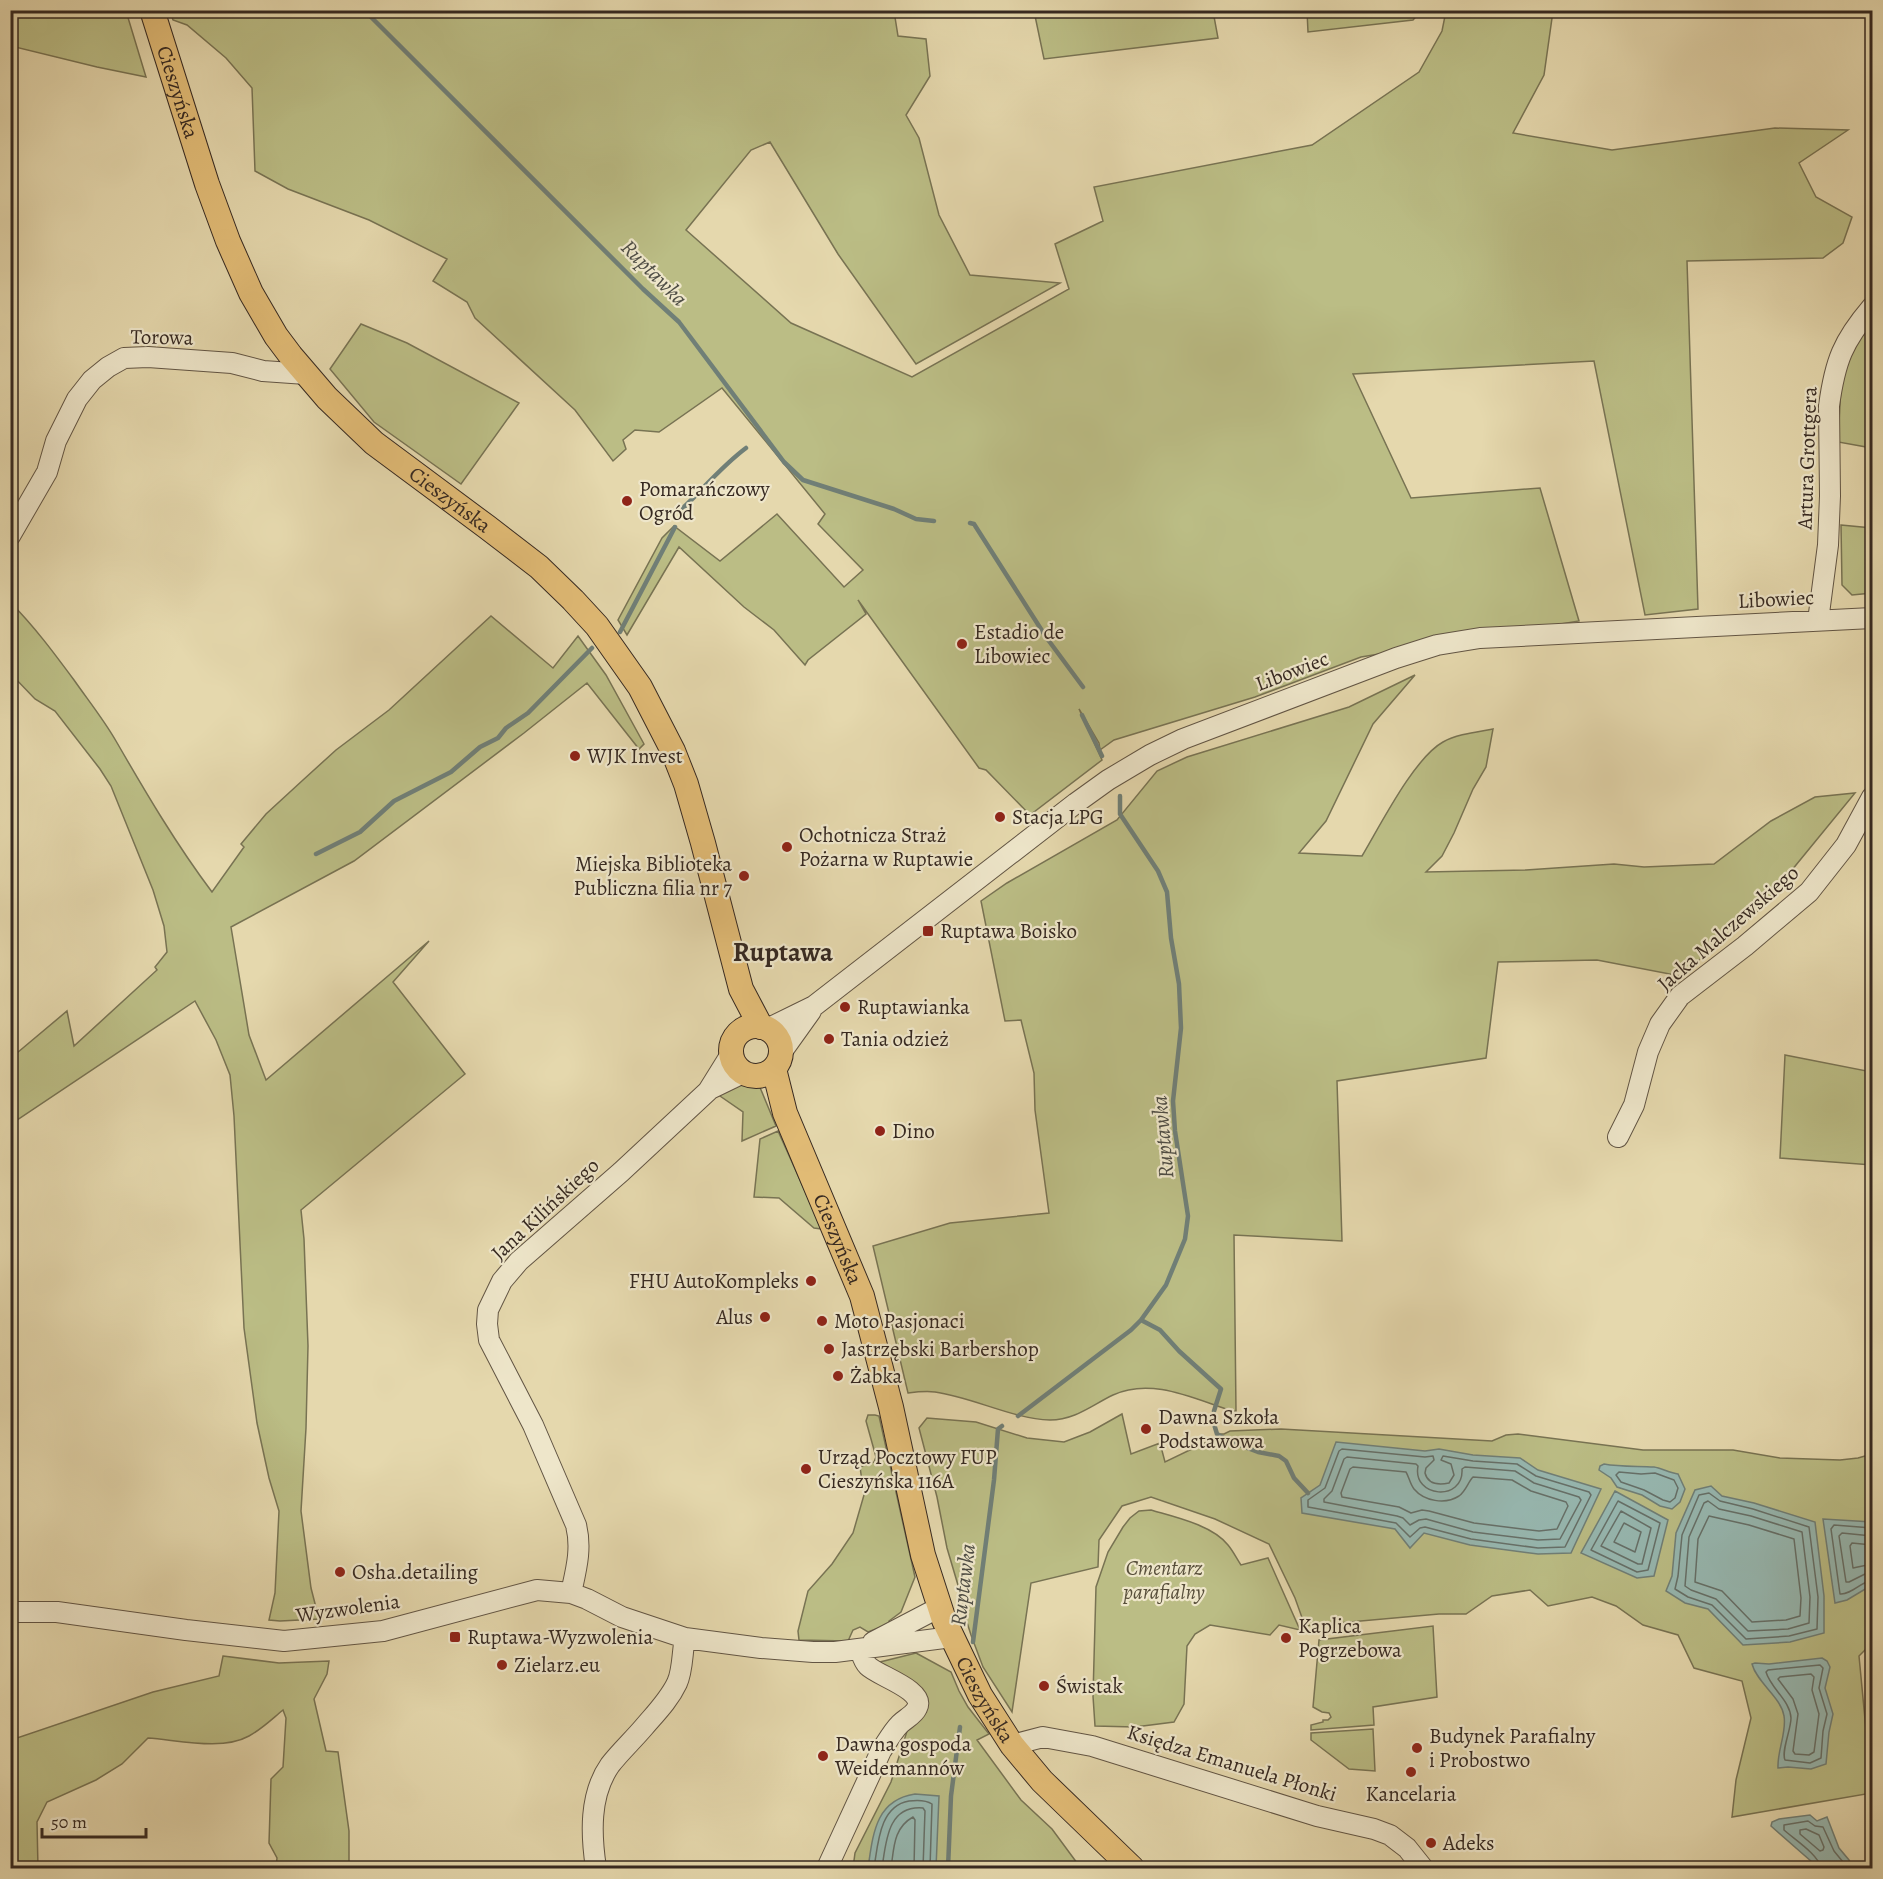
<svg xmlns="http://www.w3.org/2000/svg" width="1883" height="1879" font-family="Alegreya,serif">
	<style>
		.green { fill: #bbbd85; stroke: #787353; stroke-width: 1.5 }
		.water { fill: #97b8b1; stroke: #707f77; stroke-width: 1.5 }
		.lines { fill: none; stroke-linecap: round; stroke-linejoin: round }
		.shore { stroke: #667069; stroke-width: 1.5 }
		.stream { stroke: #707f77; stroke-width: 4.5 }
		.minor-casing { stroke: #625544; stroke-width: 22 }
		.major-casing { stroke: #362921; stroke-width: 26 }
		.minor { stroke: #eee6ca; stroke-width: 20 }
		.major { stroke: #e2bc76; stroke-width: 24 }
		.poi-dot { fill: #8f2418; stroke: #eee6ca; stroke-width: 2 }
		.labels { text-anchor: middle; dominant-baseline: central; stroke-width: 4.5; stroke-linejoin: round; paint-order: stroke }
		.street-label { font-size: 21px; fill: #362921; stroke: #eee6ca }
		.poi-label { font-size: 21px; fill: #362921; stroke: #eee6ca; text-anchor: start }
		.park-label { font-size: 21px; font-style: italic; fill: #574e3a; stroke: #eee6ca }
		.water-label { font-size: 22px; font-style: italic; fill: #4e4d45; stroke: #eee6ca }
		.district-label { font-size: 27px; font-weight: bold; fill: #362921; stroke: #eee6ca }
	</style>
	<rect width="100%" height="100%" fill="#e5d8ad"/>
	<filter id="stains"><feTurbulence type="fractalNoise" baseFrequency=".00333" numOctaves="4"/><feColorMatrix values="0 0 0 0 .2 0 0 0 0 .09 0 0 0 0 .02 0 0 0 .5 -.17"/></filter>
	<radialGradient id="worn" r=".72"><stop offset=".6" stop-color="#630" stop-opacity="0"/><stop offset="1" stop-color="#630" stop-opacity=".3"/></radialGradient>
	<path class="green" d="M 11,10 L 126,11 L 146,77 L 97,67 L 11,46 Z
		M 523,10 L 526,13 L 569,14 L 573,10 L 894,11 L 898,36 L 926,39 L 930,76 L 906,115 L 919,138 L 939,215 L 970,275 L 1060,283 L 916,364 L 838,254 L 770,142 L 751,150 L 686,230 L 791,323 L 912,377 L 1069,289 L 1055,244 L 1103,221 L 1094,187 L 1312,145 L 1419,72 L 1442,31 L 1446,11 L 1553,11 L 1544,75 L 1513,133 L 1612,150 L 1775,128 L 1848,130 L 1799,163 L 1816,197 L 1852,217 L 1843,243 L 1823,258 L 1687,261 L 1698,609 L 1645,615 L 1594,361 L 1353,374 L 1411,498 L 1540,488 L 1579,621 L 1361,657 L 1255,697 L 1114,740 L 1100,750 L 1099,743 L 1079,709 L 1102,760 L 1030,815 L 986,770 L 979,768 L 858,600 L 866,614 L 808,660 L 805,665 L 774,630 L 744,607 L 679,547 L 627,635 L 618,620 L 662,538 L 674,526 L 720,561 L 777,514 L 844,587 L 863,570 L 818,524 L 825,514 L 722,388 L 659,432 L 635,430 L 623,440 L 626,449 L 613,461 L 575,410 L 475,318 L 467,302 L 433,281 L 447,259 L 369,220 L 288,189 L 255,171 L 252,88 L 226,58 L 187,25 L 173,20 L 170,11 Z
		M 1034,11 L 1213,11 L 1218,38 L 1044,59 Z
		M 1307,11 L 1307,10 L 1421,11 L 1413,20 L 1308,32 Z
		M 1872,321 L 1872,448 L 1838,442 L 1842,365 Z
		M 361,324 L 407,343 L 519,403 L 461,484 L 374,422 L 330,369 Z
		M 1841,525 L 1872,528 L 1872,593 L 1852,595 L 1842,585 Z
		M 10,602 C 34,626 54,653 74,680 C 88,700 104,720 116,741 C 146,793 176,844 212,892 L 244,847 L 241,844 L 266,814 L 303,780 L 336,750 L 389,710 L 491,616 L 553,668 L 578,636 L 606,675 L 644,744 L 639,749 L 587,683 L 524,733 L 354,861 L 231,927 L 249,1035 L 266,1080 L 429,941 L 393,982 L 465,1074 L 301,1210 L 304,1239 L 308,1346 L 306,1428 L 301,1511 L 311,1588 L 319,1619 L 280,1621 L 269,1620 L 275,1593 L 279,1511 L 269,1478 L 257,1423 L 244,1328 L 234,1116 L 230,1075 L 216,1040 L 195,1001 L 11,1124 L 11,1058 L 67,1011 L 74,1046 L 157,970 L 155,967 L 167,952 L 164,926 L 153,890 L 111,786 L 100,769 L 55,711 L 35,699 L 11,674 Z
		M 1415,675 L 1373,724 L 1326,821 L 1299,853 L 1362,856 C 1380,826 1414,758 1443,742 C 1457,734 1477,732 1493,729 L 1486,767 L 1473,789 L 1454,833 L 1442,856 L 1426,872 L 1526,870 L 1614,864 L 1644,867 L 1714,864 L 1771,821 L 1815,797 L 1855,793 L 1760,909 L 1680,976 L 1597,960 L 1498,962 L 1486,1058 L 1337,1081 L 1342,1241 L 1234,1235 L 1236,1411 L 1232,1411 C 1194,1399 1152,1377 1113,1395 C 1092,1405 1075,1420 1050,1420 C 1013,1419 972,1397 935,1392 C 926,1391 916,1392 908,1393 L 873,1246 L 950,1223 L 1049,1213 L 1035,1110 L 1034,1073 L 1021,1020 L 1005,1021 L 981,901 L 1007,883 L 1117,820 L 1157,771 L 1187,757 L 1349,707 Z
		M 1785,1055 L 1872,1072 L 1872,1165 L 1780,1158 Z
		M 745,1081 L 759,1085 L 776,1126 L 742,1141 L 743,1112 L 717,1094 Z
		M 778,1131 L 822,1229 L 814,1228 L 779,1198 L 754,1197 L 760,1139 Z
		M 1122,1414 L 1131,1454 L 1160,1443 L 1165,1462 L 1219,1436 L 1217,1434 L 1224,1434 L 1230,1431 L 1281,1429 L 1492,1441 L 1506,1435 L 1518,1434 L 1643,1450 L 1733,1450 L 1780,1458 L 1840,1460 L 1858,1458 L 1872,1454 L 1872,1643 L 1859,1656 L 1872,1793 L 1732,1817 L 1736,1780 L 1751,1718 L 1742,1681 L 1694,1668 L 1678,1635 L 1643,1625 L 1616,1606 L 1592,1597 L 1548,1606 L 1530,1590 L 1492,1596 L 1466,1614 L 1439,1614 L 1305,1626 L 1295,1598 L 1269,1544 L 1215,1519 L 1151,1497 L 1122,1506 L 1099,1540 L 1098,1567 L 1031,1583 L 1012,1712 L 983,1667 L 971,1635 L 964,1613 L 963,1602 L 947,1548 L 937,1497 L 919,1428 L 927,1418 L 976,1422 L 1027,1438 L 1064,1442 L 1090,1432 Z
		M 868,1415 L 875,1415 L 879,1416 L 915,1577 L 901,1612 L 889,1621 L 889,1624 L 868,1632 L 860,1627 L 853,1630 L 848,1641 L 799,1640 L 798,1631 L 808,1591 L 832,1564 L 853,1533 L 864,1495 L 860,1467 L 874,1462 L 876,1457 L 866,1421 Z
		M 1151,1510 C 1175,1517 1212,1525 1228,1545 C 1233,1551 1237,1559 1241,1565 L 1268,1558 L 1300,1630 L 1279,1625 L 1270,1635 L 1210,1625 L 1195,1634 L 1187,1646 L 1184,1704 L 1174,1722 L 1135,1727 L 1095,1726 L 1093,1696 L 1096,1587 L 1108,1552 L 1123,1527 L 1130,1518 L 1139,1511 Z
		M 1433,1626 L 1437,1697 L 1373,1707 L 1374,1725 L 1311,1730 L 1311,1725 L 1323,1722 L 1323,1720 L 1328,1720 L 1331,1717 L 1329,1713 L 1322,1712 L 1313,1707 L 1319,1640 Z
		M 916,1653 L 951,1672 L 959,1691 L 968,1707 L 989,1734 L 977,1740 L 1021,1800 L 1052,1829 L 1080,1867 L 1079,1868 L 853,1868 L 855,1853 L 891,1782 L 908,1728 L 923,1710 L 876,1663 Z
		M 223,1656 L 279,1663 L 329,1661 L 327,1674 L 314,1699 L 326,1751 L 338,1752 L 349,1831 L 349,1868 L 276,1868 L 277,1858 L 269,1843 L 271,1779 L 283,1767 L 286,1718 L 283,1710 C 272,1719 262,1729 249,1736 C 222,1751 178,1740 148,1738 L 122,1764 L 96,1780 L 47,1802 L 37,1822 L 38,1868 L 11,1868 L 11,1740 L 153,1692 L 219,1676 Z
		M 1373,1729 L 1375,1771 L 1349,1769 L 1311,1740 L 1311,1733 Z"/>
	<path class="water" d="M 1336,1442 L 1425,1451 L 1439,1449 L 1473,1455 L 1520,1458 L 1538,1470 L 1601,1489 L 1571,1553 L 1538,1554 L 1470,1545 L 1424,1533 L 1410,1548 L 1395,1529 L 1302,1513 L 1301,1498 L 1320,1485 Z
		M 1604,1464 C 1620,1467 1637,1466 1654,1467 C 1661,1468 1670,1473 1678,1474 L 1685,1489 L 1680,1502 L 1672,1509 L 1660,1506 L 1642,1495 L 1617,1487 L 1611,1478 L 1599,1470 L 1600,1466 Z
		M 1711,1486 L 1722,1496 L 1754,1503 L 1815,1522 L 1824,1596 L 1824,1633 L 1790,1642 L 1743,1645 L 1708,1609 L 1685,1603 L 1666,1591 L 1672,1576 L 1676,1533 L 1695,1490 Z
		M 1615,1491 L 1668,1520 L 1654,1576 L 1637,1578 L 1581,1553 Z
		M 1823,1519 L 1872,1522 L 1872,1585 L 1847,1600 L 1835,1603 Z
		M 1822,1658 L 1827,1661 L 1830,1667 L 1825,1688 L 1833,1714 L 1829,1732 L 1826,1764 L 1811,1769 L 1788,1767 L 1778,1768 C 1777,1751 1787,1732 1784,1716 C 1781,1697 1757,1683 1752,1664 L 1755,1663 L 1769,1664 Z
		M 915,1794 L 939,1796 L 936,1868 L 868,1868 C 873,1835 875,1800 915,1794 Z
		M 1810,1815 L 1817,1821 L 1827,1817 L 1839,1848 L 1849,1860 L 1852,1868 L 1817,1868 L 1812,1862 L 1771,1826 L 1772,1822 L 1779,1819 Z"/>
	<g class="lines">
		<path class="shore" d="M 1342,1449 L 1425,1457 L 1433,1456 L 1434,1460 L 1426,1468 L 1425,1473 C 1428,1485 1439,1485 1449,1483 L 1454,1475 L 1451,1464 L 1441,1460 L 1443,1456 L 1473,1461 L 1517,1464 L 1536,1476 L 1589,1492 L 1591,1495 L 1565,1547 L 1538,1548 L 1471,1539 L 1425,1527 L 1420,1528 L 1410,1537 L 1396,1523 L 1308,1507 L 1308,1500 L 1325,1488 L 1339,1451 Z
			M 1347,1457 L 1416,1464 L 1418,1466 C 1412,1498 1464,1502 1462,1469 L 1465,1467 L 1515,1471 L 1534,1483 L 1579,1497 L 1581,1500 L 1560,1539 L 1538,1540 L 1473,1532 L 1426,1519 L 1419,1520 L 1410,1525 L 1403,1518 L 1397,1516 L 1324,1502 L 1324,1499 L 1332,1491 L 1344,1459 Z
			M 1353,1467 L 1406,1472 C 1409,1477 1410,1484 1414,1489 C 1424,1501 1445,1505 1459,1496 C 1466,1491 1468,1482 1473,1477 L 1512,1480 L 1531,1491 L 1566,1502 L 1568,1506 L 1557,1529 L 1539,1531 L 1474,1523 L 1429,1511 L 1422,1510 L 1411,1513 L 1399,1507 L 1342,1497 L 1341,1493 L 1350,1469 Z
			M 1619,1472 L 1641,1474 L 1655,1473 L 1674,1480 L 1678,1488 L 1675,1498 L 1670,1502 L 1663,1500 L 1644,1490 L 1621,1482 L 1616,1475 Z
			M 1709,1493 L 1720,1501 L 1753,1509 L 1809,1527 L 1818,1597 L 1817,1629 L 1789,1636 L 1746,1639 L 1712,1605 L 1688,1597 L 1675,1589 L 1678,1576 L 1682,1535 L 1699,1495 Z
			M 1618,1501 L 1660,1523 L 1648,1570 L 1637,1572 L 1591,1550 Z
			M 1708,1501 L 1719,1509 L 1751,1516 L 1802,1532 L 1810,1597 L 1809,1623 L 1788,1629 L 1748,1631 L 1716,1599 L 1691,1590 L 1685,1586 L 1689,1537 L 1704,1503 Z
			M 1621,1511 L 1651,1528 L 1642,1564 L 1638,1564 L 1601,1546 Z
			M 1709,1516 L 1749,1525 L 1794,1539 L 1801,1598 L 1800,1616 L 1786,1620 L 1752,1622 L 1722,1591 L 1695,1582 L 1698,1539 Z
			M 1624,1523 L 1641,1532 L 1635,1552 L 1614,1542 Z
			M 1872,1528 L 1834,1525 L 1831,1529 L 1840,1594 C 1851,1595 1861,1582 1872,1580
			M 1872,1536 L 1842,1533 L 1839,1536 L 1846,1582 L 1849,1582 L 1865,1574 L 1872,1573
			M 1872,1545 L 1852,1543 L 1850,1546 L 1853,1568 L 1872,1564
			M 1820,1665 L 1823,1668 L 1819,1688 L 1827,1714 L 1823,1731 L 1821,1758 L 1810,1763 L 1785,1760 C 1781,1751 1791,1730 1791,1718 C 1790,1700 1771,1689 1766,1672 L 1768,1670 Z
			M 1811,1674 L 1814,1677 L 1812,1690 L 1819,1714 L 1814,1752 L 1809,1755 L 1795,1754 L 1793,1751 L 1798,1714 L 1793,1699 L 1778,1679 L 1780,1677 Z
			M 1806,1829 L 1819,1835 L 1824,1847 L 1823,1850 L 1820,1851 L 1800,1834 L 1800,1830 Z
			M 874,1868 C 878,1845 879,1806 909,1801 C 917,1800 926,1800 932,1804 L 930,1868
			M 882,1868 C 886,1843 887,1805 923,1808 L 925,1811 L 923,1868
			M 891,1868 C 894,1849 893,1828 913,1817 L 915,1820 L 914,1868
			M 1821,1868 C 1819,1855 1794,1839 1784,1830 L 1784,1825 L 1808,1821 L 1815,1826 L 1823,1827 L 1834,1851 L 1843,1862 L 1846,1868"/>
		<path class="stream" d="M 364,10 L 643,289 L 679,322 L 784,462 L 803,480 L 894,509 L 916,519 L 934,521
			M 683,508 C 704,488 723,465 746,448
			M 970,523 L 974,524 L 1046,637 L 1083,687
			M 620,632 L 675,527
			M 1082,715 L 1102,756
			M 316,854 L 360,832 L 394,801 L 451,772 L 480,747 L 498,738 L 506,728 L 528,713 L 592,648
			M 1141,1320 L 1160,1330 L 1179,1351 L 1221,1389 L 1214,1411
			M 1018,1416 L 1131,1330 L 1141,1320 L 1166,1285 L 1185,1239 L 1188,1216 L 1175,1131 L 1173,1101 L 1181,1028 L 1179,984 L 1171,938 L 1167,892 L 1158,871 L 1120,814 L 1120,796
			M 1214,1424 L 1217,1434 L 1229,1441 L 1258,1452 L 1279,1456 L 1286,1461 L 1294,1478 L 1308,1493
			M 973,1642 L 994,1480 L 998,1429 L 1002,1426
			M 948,1868 L 951,1796 L 960,1727"/>
		<defs>
			<path id="minor" d="M 10,536 L 47,472 L 56,441 L 77,399 L 92,380 L 108,367 L 124,358 L 148,357 L 232,363 L 263,371 L 306,374
				M 1818,621 L 1828,545 L 1830,496 L 1829,406 C 1835,361 1843,341 1872,307
				M 767,1029 L 814,1006 L 1076,803 L 1108,780 L 1150,755 L 1183,739 L 1396,658 L 1437,645 L 1480,638 L 1872,618
				M 781,1053 L 811,1011
				M 710,1089 L 743,1073
				M 1618,1137 L 1634,1105 L 1648,1052 L 1660,1024 L 1680,996 L 1745,946 L 1809,892 L 1846,845 L 1872,797
				M 571,1593 C 576,1570 582,1549 576,1525 L 533,1425 L 489,1340 L 487,1324 L 488,1310 L 502,1281 L 519,1261 L 621,1172 L 708,1091 L 731,1054
				M 10,1612 L 57,1612 L 186,1630 L 284,1641 L 383,1631 L 537,1590 L 571,1593 L 587,1599 L 622,1617 L 685,1638 L 761,1648 L 813,1652 L 835,1652 L 944,1638 L 951,1635
				M 873,1642 L 940,1607
				M 1012,1745 L 1043,1737 L 1092,1746 L 1317,1816 L 1374,1829 L 1390,1835 L 1407,1848 L 1423,1868
				M 596,1868 C 591,1835 589,1795 610,1765 C 620,1752 633,1740 644,1727 C 656,1713 669,1700 677,1683 C 683,1670 682,1652 685,1638
				M 827,1868 L 881,1751 C 887,1742 892,1732 900,1724 C 905,1719 914,1715 917,1708 C 926,1690 878,1676 868,1666 C 863,1661 862,1655 860,1649"/>
			<g id="major">
				<path id="s1" d="M 152,10 L 207,184 L 228,241 L 251,293 L 276,336 L 291,356 L 327,398 L 374,443 L 487,527 L 539,567 L 573,600 L 597,626 L 640,687 L 673,751 L 686,784 L 703,843 L 741,989 L 761,1027"/>
				<circle cx="756" cy="1051" r="25"/>
				<path id="s2" d="M 774,1069 L 785,1113 L 862,1296 L 891,1407 L 923,1555 L 944,1620 L 980,1695 L 1012,1745 L 1042,1781 L 1132,1868"/>
			</g>
		</defs>
		<use href="#minor" class="minor-casing"/>
		<use href="#major" class="major-casing"/>
		<use href="#minor" class="minor"/>
		<use href="#major" class="major"/>
	</g>
	<g class="poi-dot">
		<circle cx="627" cy="501" r="6"/>
		<circle cx="962" cy="644" r="6"/>
		<circle cx="575" cy="756" r="6"/>
		<circle cx="1000" cy="817" r="6"/>
		<circle cx="787" cy="847" r="6"/>
		<circle cx="744" cy="876" r="6"/>
		<rect x="922" y="925" width="12" height="12" rx="3"/>
		<circle cx="845" cy="1007" r="6"/>
		<circle cx="829" cy="1039" r="6"/>
		<circle cx="880" cy="1131" r="6"/>
		<circle cx="811" cy="1281" r="6"/>
		<circle cx="765" cy="1317" r="6"/>
		<circle cx="822" cy="1321" r="6"/>
		<circle cx="829" cy="1349" r="6"/>
		<circle cx="838" cy="1376" r="6"/>
		<circle cx="1146" cy="1429" r="6"/>
		<circle cx="806" cy="1469" r="6"/>
		<circle cx="340" cy="1572" r="6"/>
		<rect x="449" y="1631" width="12" height="12" rx="3"/>
		<circle cx="1286" cy="1638" r="6"/>
		<circle cx="502" cy="1665" r="6"/>
		<circle cx="1044" cy="1686" r="6"/>
		<circle cx="1417" cy="1748" r="6"/>
		<circle cx="823" cy="1756" r="6"/>
		<circle cx="1411" cy="1772" r="6"/>
		<circle cx="1431" cy="1843" r="6"/>
	</g>
	<g class="labels">
		<g class="street-label">
			<text stroke="none"><textPath href="#s1" startOffset="86">Cieszyńska</textPath></text>
			<text transform="translate(162 337) rotate(1)">Torowa</text>
			<text transform="translate(1807 458) rotate(-88)">Artura Grottgera</text>
			<text stroke="none"><textPath href="#s1" startOffset="590">Cieszyńska</textPath></text>
			<text transform="translate(1776 599) rotate(-3)">Libowiec</text>
			<text transform="translate(1292 671) rotate(-21)">Libowiec</text>
			<text transform="translate(1728 928) rotate(-41)">Jacka Malczewskiego</text>
			<text transform="translate(545 1209) rotate(-43)">Jana Kilińskiego</text>
			<text stroke="none"><textPath href="#s2" startOffset="182">Cieszyńska</textPath></text>
			<text transform="translate(348 1608) rotate(-8)">Wyzwolenia</text>
			<text stroke="none"><textPath href="#s2" startOffset="668">Cieszyńska</textPath></text>
			<text transform="translate(1232 1763) rotate(17)">Księdza Emanuela Płonki</text>
		</g>
		<g class="poi-label">
			<text x="639" y="489">Pomarańczowy<tspan x="639" dy="24">Ogród</tspan></text>
			<text x="974" y="632">Estadio de<tspan x="974" dy="24">Libowiec</tspan></text>
			<text x="587" y="756">WJK Invest</text>
			<text x="1012" y="817">Stacja LPG</text>
			<text x="799" y="835">Ochotnicza Straż<tspan x="799" dy="24">Pożarna w Ruptawie</tspan></text>
			<text x="732" y="864" text-anchor="end">Miejska Biblioteka<tspan x="732" dy="24">Publiczna filia nr 7</tspan></text>
			<text x="940" y="931">Ruptawa Boisko</text>
			<text x="857" y="1007">Ruptawianka</text>
			<text x="841" y="1039">Tania odzież</text>
			<text x="892" y="1131">Dino</text>
			<text x="799" y="1281" text-anchor="end">FHU AutoKompleks</text>
			<text x="753" y="1317" text-anchor="end">Alus</text>
			<text x="834" y="1321">Moto Pasjonaci</text>
			<text x="841" y="1349">Jastrzębski Barbershop</text>
			<text x="850" y="1376">Żabka</text>
			<text x="1158" y="1417">Dawna Szkoła<tspan x="1158" dy="24">Podstawowa</tspan></text>
			<text x="818" y="1457">Urząd Pocztowy FUP<tspan x="818" dy="24">Cieszyńska 116A</tspan></text>
			<text x="352" y="1572">Osha.detailing</text>
			<text x="1298" y="1626">Kaplica<tspan x="1298" dy="24">Pogrzebowa</tspan></text>
			<text x="467" y="1637">Ruptawa-Wyzwolenia</text>
			<text x="514" y="1665">Zielarz.eu</text>
			<text x="1056" y="1686">Świstak</text>
			<text x="1429" y="1736">Budynek Parafialny<tspan x="1429" dy="24">i Probostwo</tspan></text>
			<text x="835" y="1744">Dawna gospoda<tspan x="835" dy="24">Weidemannów</tspan></text>
			<text x="1411" y="1794" text-anchor="middle">Kancelaria</text>
			<text x="1443" y="1843">Adeks</text>
		</g>
		<g class="park-label">
			<text x="1164" y="1568">Cmentarz<tspan x="1164" dy="24">parafialny</tspan></text>
		</g>
		<g class="water-label">
			<text transform="translate(654 273) rotate(45)">Ruptawka</text>
			<text transform="translate(1163 1137) rotate(-95)">Ruptawka</text>
			<text transform="translate(963 1585) rotate(-83)">Ruptawka</text>
		</g>
		<g class="district-label">
			<text x="783" y="952">Ruptawa</text>
		</g>
	</g>
	<rect width="1883" height="1879" fill="none" stroke="#e5d8ad" stroke-width="36"/>
	<rect x="12" y="12" width="1859" height="1855" fill="none" stroke="#362921" stroke-width="3"/>
	<rect x="18" y="18" width="1847" height="1843" fill="none" stroke="#362921" stroke-width="1.5"/>
	<path d="M42 1828v9h104v-9" fill="none" stroke="#362921" stroke-width="3"/>
	<text x="51" y="1828" font-size="18" fill="#362921" stroke="#eee6ca" stroke-width="4.5" paint-order="stroke">50 m</text>
	<rect width="100%" height="100%" filter="url(#stains)"/>
	<rect width="100%" height="100%" fill="url(#worn)"/>
</svg>
